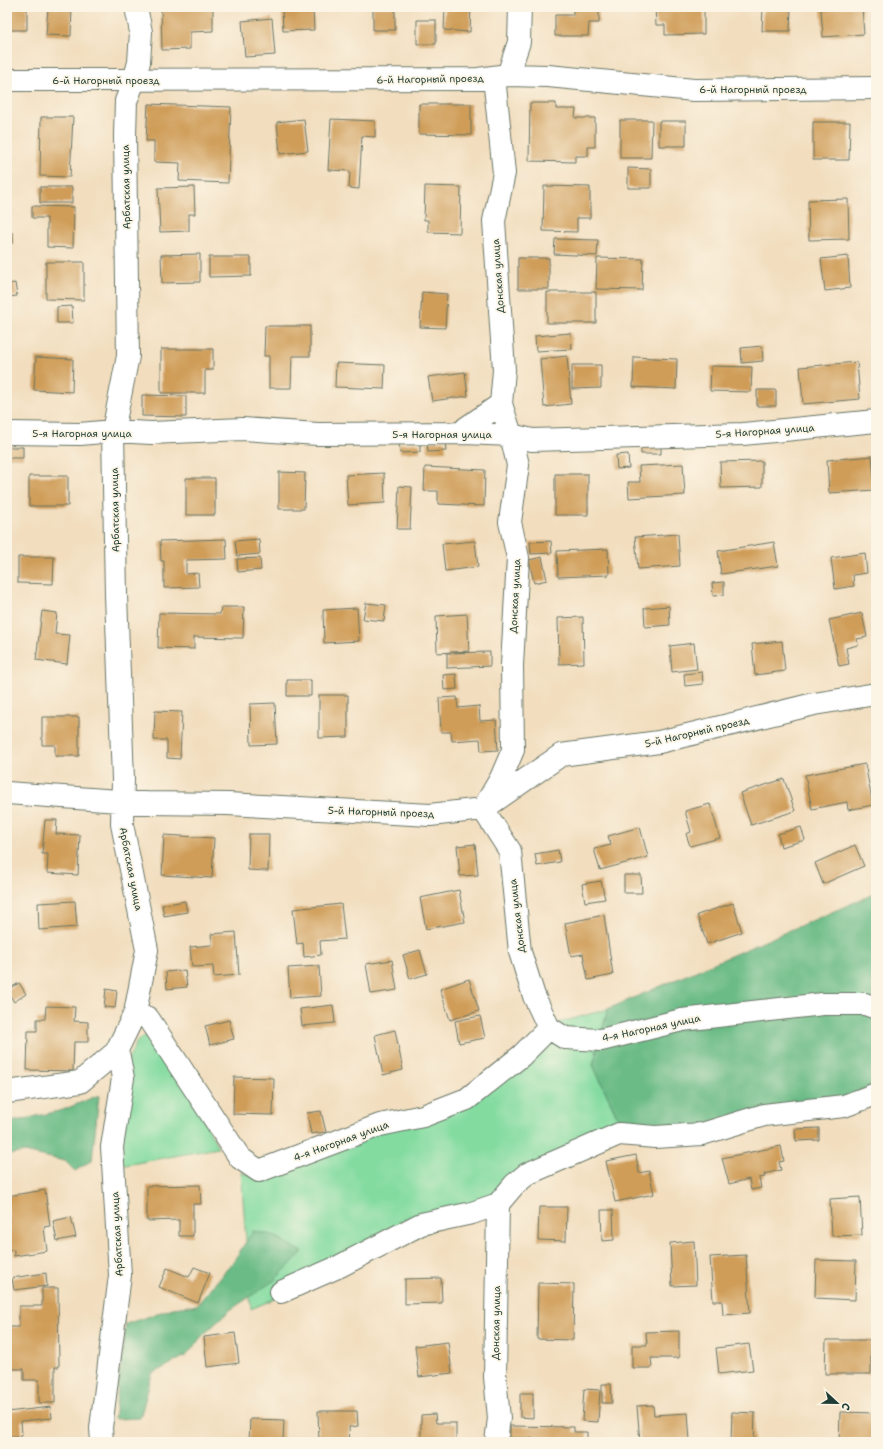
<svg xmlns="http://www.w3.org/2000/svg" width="883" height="1449" font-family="'Shantell Sans',sans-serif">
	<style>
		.green { fill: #83dba0; stroke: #518c6a }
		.forest { fill: #6abb86; stroke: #447c5d }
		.building { fill: #cf9d58 }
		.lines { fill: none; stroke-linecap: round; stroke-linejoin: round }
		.minor-casing { stroke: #697565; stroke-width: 24 }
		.minor { stroke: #fff; stroke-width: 22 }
		.labels { text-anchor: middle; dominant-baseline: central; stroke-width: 3.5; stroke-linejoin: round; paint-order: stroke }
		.street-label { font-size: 10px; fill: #1f3d34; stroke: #fcf5e5 }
	</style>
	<rect width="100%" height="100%" fill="#fcf5e5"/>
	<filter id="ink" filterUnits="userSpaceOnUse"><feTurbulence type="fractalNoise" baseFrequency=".025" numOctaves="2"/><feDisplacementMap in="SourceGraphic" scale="8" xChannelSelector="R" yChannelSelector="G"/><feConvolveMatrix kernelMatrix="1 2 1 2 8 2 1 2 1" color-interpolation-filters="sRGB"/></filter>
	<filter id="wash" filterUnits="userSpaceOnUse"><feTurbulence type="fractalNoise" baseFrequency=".012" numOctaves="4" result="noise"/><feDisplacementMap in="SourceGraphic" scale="16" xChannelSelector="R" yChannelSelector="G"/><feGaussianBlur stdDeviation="0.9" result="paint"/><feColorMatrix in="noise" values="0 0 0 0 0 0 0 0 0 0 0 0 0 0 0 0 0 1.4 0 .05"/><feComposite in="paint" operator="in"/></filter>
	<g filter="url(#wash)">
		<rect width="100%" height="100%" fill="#f2debf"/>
		<path class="green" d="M 608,1009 L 593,1065 L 618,1118 L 482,1206 L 426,1233 L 251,1309 L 241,1172 L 261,1180 L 381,1129 L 427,1123 L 558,1023 Z
			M 147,1035 L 193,1094 L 218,1148 L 120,1166 L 128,1060 L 137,1041 Z"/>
		<path class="forest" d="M 876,893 L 876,1084 L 843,1098 L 699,1129 L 651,1131 L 618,1118 L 593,1065 L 608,1009 Z
			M 99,1095 L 92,1160 L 75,1171 L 65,1161 L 25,1152 L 7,1155 L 7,1123 L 63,1110 Z
			M 253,1231 L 273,1235 L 303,1252 L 275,1280 L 230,1310 L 202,1336 L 187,1355 L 152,1374 L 140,1418 L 114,1419 L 126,1324 L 173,1308 L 197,1305 L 233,1262 Z"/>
		<g id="blocks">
			<path class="building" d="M 7,7 L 27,7 L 27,30 L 7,30 Z
				M 48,7 L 72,7 L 71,36 L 46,35 Z
				M 161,7 L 213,7 L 213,31 L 190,32 L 190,49 L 162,50 Z
				M 282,7 L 313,7 L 314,30 L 283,31 Z
				M 373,7 L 395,7 L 395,30 L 373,30 Z
				M 445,7 L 471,7 L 470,32 L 444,30 Z
				M 573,7 L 599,7 L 599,23 L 589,23 L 588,36 L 555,36 L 555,15 L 573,15 Z
				M 655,7 L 704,7 L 704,34 L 665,35 L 665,25 L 656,25 Z
				M 763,7 L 791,7 L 790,31 L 762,31 Z
				M 846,7 L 862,7 L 864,34 L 823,37 L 821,9 Z
				M 272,18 L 275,55 L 245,57 L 242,21 Z
				M 417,20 L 436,20 L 436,44 L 417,44 Z
				M 530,103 L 556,103 L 556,109 L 576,109 L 575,118 L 595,118 L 595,147 L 588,147 L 588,156 L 575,156 L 575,162 L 529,161 Z
				M 148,104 L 231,107 L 228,183 L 179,181 L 180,163 L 154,162 L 154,141 L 146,141 Z
				M 419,104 L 471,104 L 471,135 L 419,134 Z
				M 41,117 L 73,117 L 70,177 L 40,176 Z
				M 304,119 L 308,151 L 280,154 L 277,122 Z
				M 331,119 L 375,121 L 375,137 L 362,136 L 359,189 L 349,188 L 350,171 L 328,170 Z
				M 620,120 L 652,120 L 651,158 L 620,158 Z
				M 659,121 L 686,121 L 686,146 L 659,146 Z
				M 813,122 L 850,122 L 849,160 L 813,160 Z
				M 628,168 L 651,169 L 651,188 L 628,188 Z
				M 425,186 L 461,187 L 460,233 L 428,232 L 428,220 L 424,220 Z
				M 544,186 L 590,187 L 590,218 L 577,218 L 577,232 L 543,231 Z
				M 40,187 L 72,187 L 72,203 L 40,203 Z
				M 194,187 L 195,214 L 189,214 L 189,231 L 160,232 L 158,188 Z
				M 848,199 L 849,239 L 809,240 L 808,200 Z
				M 32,206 L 74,207 L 73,248 L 47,247 L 47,218 L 32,218 Z
				M 7,233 L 13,233 L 13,243 L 7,243 Z
				M 555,239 L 598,240 L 597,256 L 554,254 Z
				M 200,254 L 200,282 L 162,283 L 161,255 Z
				M 848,256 L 850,288 L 825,291 L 821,259 Z
				M 209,257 L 251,257 L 251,276 L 209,277 Z
				M 518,258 L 549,258 L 549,289 L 518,289 Z
				M 597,258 L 643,259 L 642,290 L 596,289 Z
				M 46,262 L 84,262 L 84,300 L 46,299 Z
				M 15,283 L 17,296 L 7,297 L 7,284 Z
				M 422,292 L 447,294 L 445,328 L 420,327 Z
				M 547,292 L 596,292 L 596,323 L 547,323 Z
				M 72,306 L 73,323 L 57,323 L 57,307 Z
				M 265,326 L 310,326 L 310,356 L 292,356 L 291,388 L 269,388 L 269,356 L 264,356 Z
				M 571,333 L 572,349 L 536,351 L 535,336 Z
				M 762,346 L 763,361 L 742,363 L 741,348 Z
				M 161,349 L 213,349 L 213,370 L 205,370 L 205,393 L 161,393 Z
				M 567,356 L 571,404 L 544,407 L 540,359 Z
				M 36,357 L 73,359 L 72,392 L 34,390 Z
				M 634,357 L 677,359 L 676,389 L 633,387 Z
				M 857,362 L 860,399 L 803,404 L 800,367 Z
				M 336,363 L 385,365 L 384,389 L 335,387 Z
				M 572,365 L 601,365 L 601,388 L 572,389 Z
				M 711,366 L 752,367 L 751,392 L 710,391 Z
				M 465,372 L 468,396 L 432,401 L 428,377 Z
				M 757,390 L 776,390 L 776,406 L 757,406 Z
				M 142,395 L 186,396 L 186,417 L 142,416 Z
				M 445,441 L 446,451 L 428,452 L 427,442 Z
				M 420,443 L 420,452 L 400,453 L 399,444 Z
				M 661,445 L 661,454 L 641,454 L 641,446 Z
				M 7,447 L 23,447 L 23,458 L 7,458 Z
				M 628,454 L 629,468 L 617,469 L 616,455 Z
				M 872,456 L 875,490 L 829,493 L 827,460 Z
				M 762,461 L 762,487 L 721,488 L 720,462 Z
				M 683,464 L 685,495 L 629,498 L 628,482 L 640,482 L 639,466 Z
				M 425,467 L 485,470 L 484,506 L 438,504 L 438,491 L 424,491 Z
				M 279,472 L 305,473 L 304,509 L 279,509 Z
				M 384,473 L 385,503 L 348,505 L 346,475 Z
				M 555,474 L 588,474 L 588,515 L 555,515 Z
				M 29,476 L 68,476 L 68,506 L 29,506 Z
				M 186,478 L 215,478 L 215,515 L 186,515 Z
				M 399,486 L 412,487 L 410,529 L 397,529 Z
				M 678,534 L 680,566 L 638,569 L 635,537 Z
				M 226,539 L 227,559 L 186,560 L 186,574 L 198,573 L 199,587 L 164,588 L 164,561 L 161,561 L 160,541 Z
				M 259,539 L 260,554 L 237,556 L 235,541 Z
				M 475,541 L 478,567 L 445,571 L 442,544 Z
				M 551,541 L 552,553 L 531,554 L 530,542 Z
				M 774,542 L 778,566 L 721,574 L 718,551 Z
				M 608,549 L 609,575 L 558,577 L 557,551 Z
				M 865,553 L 867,573 L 853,575 L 854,586 L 835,589 L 831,558 Z
				M 18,557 L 54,557 L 53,584 L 18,583 Z
				M 542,557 L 547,580 L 534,583 L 529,560 Z
				M 260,558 L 261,570 L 238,572 L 237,559 Z
				M 724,582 L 724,595 L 713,596 L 712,583 Z
				M 366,603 L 386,605 L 384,621 L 363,619 Z
				M 669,606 L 670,625 L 645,627 L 644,608 Z
				M 221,607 L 244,607 L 243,638 L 194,637 L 194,649 L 158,648 L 159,613 L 220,614 Z
				M 357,608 L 359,641 L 324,643 L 323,610 Z
				M 42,611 L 57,613 L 55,634 L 70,635 L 67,664 L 36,660 Z
				M 862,613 L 867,637 L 857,639 L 858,645 L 846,648 L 849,664 L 839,666 L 829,620 Z
				M 467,614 L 469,651 L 437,653 L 436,616 Z
				M 583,617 L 584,663 L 559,664 L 558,618 Z
				M 782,641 L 785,671 L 755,675 L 752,644 Z
				M 694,643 L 697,669 L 672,672 L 670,646 Z
				M 490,652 L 490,666 L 447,668 L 447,653 Z
				M 702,672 L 703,684 L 685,686 L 684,674 Z
				M 456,674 L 457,689 L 444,690 L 443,675 Z
				M 287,680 L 311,680 L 311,696 L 287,696 Z
				M 319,695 L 348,695 L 348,737 L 319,738 Z
				M 457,697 L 458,708 L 479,706 L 480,721 L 496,720 L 498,750 L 481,751 L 480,739 L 452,741 L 451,732 L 441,732 L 439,698 Z
				M 275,703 L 277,744 L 251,745 L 250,704 Z
				M 155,711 L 182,712 L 180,759 L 167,758 L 167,740 L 154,740 Z
				M 42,717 L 79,717 L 79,756 L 55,756 L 55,745 L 42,745 Z
				M 865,764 L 873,805 L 848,810 L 847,802 L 812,809 L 805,775 Z
				M 784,779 L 795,811 L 751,825 L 740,793 Z
				M 710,804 L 720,838 L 690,846 L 686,834 L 691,832 L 685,811 Z
				M 45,820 L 57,820 L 56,834 L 80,835 L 78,875 L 47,873 L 48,854 L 42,854 Z
				M 640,827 L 648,857 L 600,870 L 594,849 L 611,845 L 608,836 Z
				M 801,827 L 805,840 L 781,847 L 778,834 Z
				M 249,834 L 269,834 L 268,871 L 248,870 Z
				M 164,835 L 214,838 L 212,878 L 162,875 Z
				M 475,844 L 478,875 L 460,876 L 457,846 Z
				M 855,845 L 864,866 L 823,884 L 815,863 Z
				M 558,850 L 560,862 L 537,866 L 535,854 Z
				M 624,875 L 641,875 L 642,893 L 624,893 Z
				M 601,881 L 605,899 L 585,902 L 582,884 Z
				M 459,890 L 465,922 L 426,929 L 420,898 Z
				M 75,901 L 77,927 L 39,930 L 38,903 Z
				M 185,901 L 187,912 L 164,916 L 162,905 Z
				M 733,903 L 742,932 L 707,944 L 697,915 Z
				M 341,904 L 345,939 L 320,941 L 321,955 L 304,957 L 303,943 L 297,944 L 293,909 Z
				M 604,915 L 613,975 L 588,980 L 583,954 L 571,956 L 565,923 Z
				M 236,932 L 239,975 L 214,977 L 213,966 L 192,967 L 190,947 L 212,945 L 211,934 Z
				M 420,950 L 427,974 L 410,979 L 403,955 Z
				M 392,960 L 397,990 L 371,994 L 366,964 Z
				M 319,966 L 321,996 L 290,998 L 288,968 Z
				M 185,970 L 187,987 L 167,989 L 166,972 Z
				M 469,979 L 479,1011 L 450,1020 L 440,989 Z
				M 19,983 L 26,994 L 14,1002 L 7,990 Z
				M 106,989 L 117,991 L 115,1008 L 104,1007 Z
				M 333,1005 L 335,1023 L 302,1026 L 300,1009 Z
				M 46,1006 L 75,1007 L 74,1021 L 88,1022 L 88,1042 L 74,1042 L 73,1071 L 27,1070 L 28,1031 L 37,1031 L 37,1019 L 45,1019 Z
				M 480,1016 L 485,1038 L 459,1043 L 455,1021 Z
				M 229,1020 L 234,1039 L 210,1045 L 205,1026 Z
				M 395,1030 L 403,1070 L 383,1075 L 375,1035 Z
				M 234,1077 L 274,1078 L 273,1115 L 233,1114 Z
				M 321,1111 L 326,1132 L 311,1134 L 307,1113 Z
				M 819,1128 L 819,1140 L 796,1141 L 795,1129 Z
				M 781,1146 L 784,1161 L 779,1162 L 781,1170 L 764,1174 L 765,1177 L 759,1178 L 761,1188 L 751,1190 L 749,1179 L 729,1184 L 722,1158 Z
				M 636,1155 L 639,1173 L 649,1171 L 654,1194 L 615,1202 L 606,1161 Z
				M 200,1185 L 201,1204 L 193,1204 L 193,1236 L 179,1236 L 179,1220 L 147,1221 L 147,1186 Z
				M 45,1190 L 50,1226 L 44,1227 L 47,1251 L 14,1256 L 14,1250 L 7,1251 L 7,1222 L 9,1222 L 7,1196 Z
				M 860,1197 L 862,1235 L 832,1236 L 830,1199 Z
				M 539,1207 L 567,1207 L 566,1241 L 538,1240 Z
				M 601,1210 L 613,1210 L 614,1240 L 602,1241 Z
				M 71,1217 L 76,1237 L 57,1241 L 53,1221 Z
				M 694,1241 L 696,1285 L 672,1286 L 670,1243 Z
				M 746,1255 L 750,1313 L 723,1315 L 722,1301 L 713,1301 L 710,1257 Z
				M 816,1260 L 856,1261 L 855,1300 L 815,1298 Z
				M 194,1267 L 210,1273 L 198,1303 L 159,1287 L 167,1268 L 189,1277 Z
				M 46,1273 L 47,1286 L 14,1290 L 12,1278 Z
				M 441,1278 L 442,1303 L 405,1304 L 405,1279 Z
				M 538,1283 L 574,1284 L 573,1340 L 537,1339 Z
				M 42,1288 L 58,1288 L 59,1367 L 55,1367 L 55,1403 L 39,1403 L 39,1380 L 24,1380 L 24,1369 L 7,1369 L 7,1327 L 19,1327 L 19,1306 L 42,1306 Z
				M 679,1331 L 679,1358 L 651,1358 L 652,1368 L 632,1368 L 632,1345 L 647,1345 L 646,1332 Z
				M 235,1333 L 239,1363 L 207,1367 L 204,1337 Z
				M 826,1340 L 871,1340 L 871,1374 L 825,1374 Z
				M 448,1342 L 452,1373 L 419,1377 L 415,1346 Z
				M 749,1344 L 753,1370 L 719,1374 L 716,1348 Z
				M 602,1384 L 611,1384 L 612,1403 L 602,1403 Z
				M 584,1389 L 600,1390 L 598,1422 L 582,1421 Z
				M 520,1393 L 533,1393 L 533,1418 L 520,1417 Z
				M 653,1405 L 654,1415 L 688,1413 L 690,1441 L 640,1442 L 637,1406 Z
				M 51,1407 L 52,1418 L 21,1421 L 22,1435 L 7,1437 L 7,1412 Z
				M 318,1411 L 357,1411 L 358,1426 L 349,1427 L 350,1442 L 319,1442 Z
				M 732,1412 L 755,1413 L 754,1442 L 731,1442 Z
				M 840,1412 L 876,1413 L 876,1442 L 839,1442 Z
				M 435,1414 L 436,1423 L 456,1423 L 456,1442 L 421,1442 L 421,1415 Z
				M 250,1419 L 284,1420 L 283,1440 L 278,1440 L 278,1442 L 249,1442 Z
				M 510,1426 L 574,1427 L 574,1432 L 587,1432 L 587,1442 L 532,1442 L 532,1438 L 510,1438 Z"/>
		</g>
	</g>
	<g filter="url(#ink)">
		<use href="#blocks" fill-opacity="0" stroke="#697565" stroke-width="1"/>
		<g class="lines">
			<defs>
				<path id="minor" d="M 508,75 L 519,42 L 520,7
					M 494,77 L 504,173 L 494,221 L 504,370 L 501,404 L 511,435 L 518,465 L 510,522 L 518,558 L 512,665 L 513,750 L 501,778 L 483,809 L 510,851 L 520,952 L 534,996 L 549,1028
					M 7,80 L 478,79 L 508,75 L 548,76 L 694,90 L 876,88
					M 7,433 L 80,434 L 113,431 L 151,433 L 243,429 L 318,434 L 465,433 L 511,435 L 532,440 L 743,434 L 876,421
					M 465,433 L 466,428 L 501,404
					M 7,793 L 146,803 L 228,804 L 430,815 L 483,809 L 561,755 L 659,742 L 814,704 L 876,694
					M 135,1013 L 148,1018 L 240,1158 L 259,1171 L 380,1125 L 423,1116 L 467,1099 L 521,1056 L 549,1028
					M 549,1028 L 565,1038 L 601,1040 L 682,1020 L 823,1004 L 865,1004 L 876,1008
					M 7,1092 L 80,1082 L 116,1052 L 135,1013 L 147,950 L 122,824 L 123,779 L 116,595 L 113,431 L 128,356 L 125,135 L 126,101 L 134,81 L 139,62 L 141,32 L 136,7
					M 498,1204 L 514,1185 L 527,1174 L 619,1134 L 655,1137 L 702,1134 L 764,1115 L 844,1106 L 876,1094
					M 281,1292 L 340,1266 L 421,1224 L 472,1213 L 498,1204
					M 102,1442 L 101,1428 L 120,1275 L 112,1147 L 123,1078 L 119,1057 L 116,1052
					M 496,1442 L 499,1418 L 495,1377 L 498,1204"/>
			</defs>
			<use href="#minor" class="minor-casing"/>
			<use href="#minor" class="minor"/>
		</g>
	</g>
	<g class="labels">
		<g class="street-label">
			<text transform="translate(430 79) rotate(-1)">6-й Нагорный проезд</text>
			<text x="106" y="80">6-й Нагорный проезд</text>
			<text x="753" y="89">6-й Нагорный проезд</text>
			<text transform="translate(126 187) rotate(-91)">Арбатская улица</text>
			<text transform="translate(498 276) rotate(-94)">Донская улица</text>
			<text transform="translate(765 431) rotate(-4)">5-я Нагорная улица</text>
			<text x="82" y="433">5-я Нагорная улица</text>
			<text x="442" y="434">5-я Нагорная улица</text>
			<text transform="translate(115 510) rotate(-91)">Арбатская улица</text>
			<text transform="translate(515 596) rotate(-87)">Донская улица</text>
			<text transform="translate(697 732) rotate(-13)">5-й Нагорный проезд</text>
			<text transform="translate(381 812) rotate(2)">5-й Нагорный проезд</text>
			<text transform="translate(131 869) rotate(79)">Арбатская улица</text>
			<text transform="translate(517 916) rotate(-97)">Донская улица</text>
			<text transform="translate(651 1028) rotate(-12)">4-я Нагорная улица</text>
			<text transform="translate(341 1141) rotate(-20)">4-я Нагорная улица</text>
			<text transform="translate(117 1234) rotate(-93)">Арбатская улица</text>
			<text transform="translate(496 1323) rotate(-89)">Донская улица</text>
		</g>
	</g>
	<rect width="883" height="1449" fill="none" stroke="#fcf5e5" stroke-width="24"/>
	<g transform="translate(837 1403) rotate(112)" stroke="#fcf5e5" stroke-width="3" paint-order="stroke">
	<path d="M0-3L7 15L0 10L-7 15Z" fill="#1f3d34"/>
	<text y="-6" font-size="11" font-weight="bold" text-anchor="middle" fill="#1f3d34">С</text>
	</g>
</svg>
